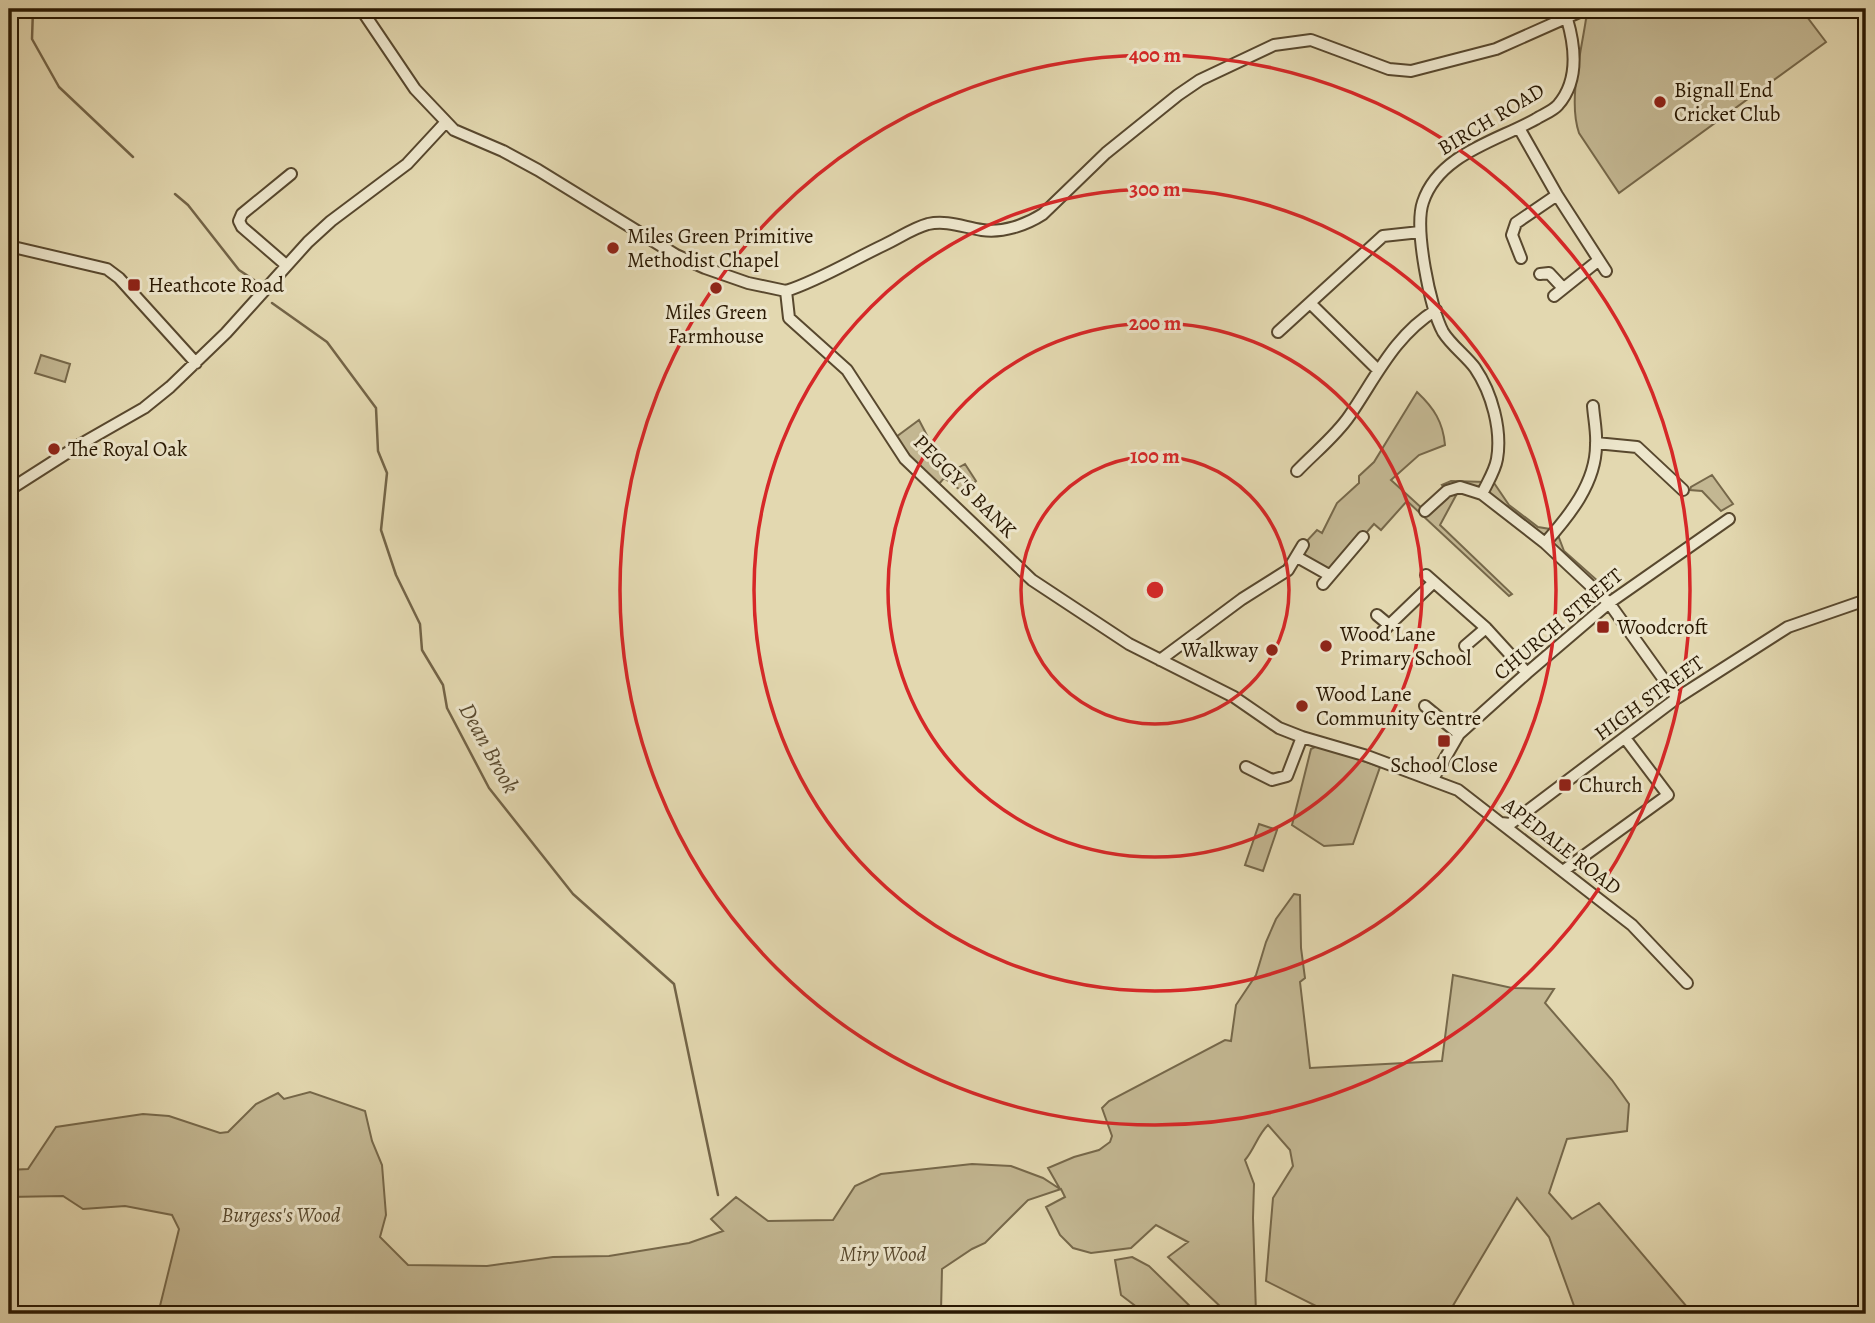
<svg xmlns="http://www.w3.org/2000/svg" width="1875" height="1323" font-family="Alegreya,serif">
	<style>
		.green { fill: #c3b792; stroke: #76684a; stroke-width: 2 }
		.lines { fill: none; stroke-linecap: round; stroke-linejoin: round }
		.stream { stroke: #736447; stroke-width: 2.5 }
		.minor-casing { stroke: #58482e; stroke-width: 14 }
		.minor { stroke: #ede6cc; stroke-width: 10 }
		.ring { fill: none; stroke: #d62828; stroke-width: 3.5 }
		.poi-dot { fill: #8f2418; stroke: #ede6cc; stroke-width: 2.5 }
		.labels { text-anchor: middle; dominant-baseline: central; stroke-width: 6; stroke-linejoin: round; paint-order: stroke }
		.poi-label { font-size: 21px; fill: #291802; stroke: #ede6cc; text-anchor: start }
		.street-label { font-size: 21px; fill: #291802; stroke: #ede6cc }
		.park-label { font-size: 21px; font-style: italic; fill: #57482d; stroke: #ede6cc }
		.water-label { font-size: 23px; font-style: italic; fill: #5a4b30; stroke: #ede6cc }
		.centre { fill: #d62828; stroke: #ede6cc; stroke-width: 3.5 }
		.ring-label { font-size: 21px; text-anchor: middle; font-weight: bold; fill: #d62828; stroke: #ede6cc; stroke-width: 6; stroke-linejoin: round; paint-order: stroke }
	</style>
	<rect width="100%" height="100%" fill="#e3d8b0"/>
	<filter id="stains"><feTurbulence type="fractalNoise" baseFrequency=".00286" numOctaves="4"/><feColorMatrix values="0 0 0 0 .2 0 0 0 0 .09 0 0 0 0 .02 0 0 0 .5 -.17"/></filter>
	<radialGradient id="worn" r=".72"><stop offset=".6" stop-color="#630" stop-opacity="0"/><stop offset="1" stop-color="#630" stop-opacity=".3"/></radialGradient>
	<path class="green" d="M 1600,9 L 1801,9 L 1826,42 L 1619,193 L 1579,133 C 1568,101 1581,53 1586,19 Z
		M 41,355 L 70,364 L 65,382 L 35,373 Z
		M 1417,392 C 1434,408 1443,422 1445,445 L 1419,455 L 1391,480 L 1425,511 L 1447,491 L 1442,485 L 1451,481 L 1487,482 L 1490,477 L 1509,505 L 1538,527 L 1556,530 L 1564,551 L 1617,598 L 1609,603 L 1483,494 L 1460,488 L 1440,525 L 1512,594 L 1509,596 L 1407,501 L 1381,530 L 1374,524 L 1329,575 L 1297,557 L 1303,545 L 1317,530 L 1322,533 L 1337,503 L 1359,483 L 1359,476 L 1374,462 Z
		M 919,420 L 947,474 L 965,464 L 976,481 L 963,492 L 944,478 L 939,484 C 921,467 911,460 896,437 Z
		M 1712,475 L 1733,504 L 1721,511 L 1702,491 L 1690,490 L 1691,487 Z
		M 1319,745 L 1380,767 L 1353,844 L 1324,846 L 1292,825 L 1311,749 Z
		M 1259,824 L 1277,830 L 1263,871 L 1245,865 Z
		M 1294,894 L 1300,895 L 1301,948 L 1305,978 L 1300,982 L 1310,1068 L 1442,1061 L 1453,975 L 1512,988 L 1554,989 L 1545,1003 L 1612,1080 L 1629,1104 L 1627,1131 L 1567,1139 L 1549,1193 L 1572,1219 L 1599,1203 L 1693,1314 L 1577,1314 L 1549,1237 L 1517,1198 L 1448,1314 L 1332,1314 L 1266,1281 L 1273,1198 L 1293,1166 L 1290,1150 L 1268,1125 C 1257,1136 1255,1148 1245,1160 L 1254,1184 L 1253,1218 L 1256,1314 L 1244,1314 L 1223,1309 L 1168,1257 L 1188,1242 L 1156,1225 L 1131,1248 L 1091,1253 L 1073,1248 L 1060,1235 L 1046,1207 L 1065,1197 L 1061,1189 L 1028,1200 L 985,1243 L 972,1249 L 942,1269 L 941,1311 L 938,1314 L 158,1314 L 179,1229 L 172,1215 L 125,1206 L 83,1209 L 63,1196 L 9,1197 L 9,1170 L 28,1169 L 56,1127 L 143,1114 L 169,1116 L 220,1133 L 228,1132 L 256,1104 L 278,1093 L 284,1099 L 310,1092 L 365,1111 L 372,1141 L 382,1165 L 386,1215 L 380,1237 L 408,1265 L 487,1266 L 553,1257 L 609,1256 L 689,1243 L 723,1231 L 711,1219 L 736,1197 L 768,1221 L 833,1220 L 855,1186 L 881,1174 L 972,1164 L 1011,1166 L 1043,1178 L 1060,1189 L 1048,1168 L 1074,1157 L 1099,1150 L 1110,1142 L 1112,1136 L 1102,1108 L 1109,1101 L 1225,1040 L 1231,1041 L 1236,1005 L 1256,975 L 1266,942 L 1276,919 Z
		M 1132,1257 L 1149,1266 L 1198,1314 L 1146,1314 L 1121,1295 L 1115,1260 Z"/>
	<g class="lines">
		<path class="stream" d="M 33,9 L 32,39 L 59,87 L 133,157
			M 175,194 L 188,205 L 239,270 L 257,282
			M 272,303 L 327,342 L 376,408 L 378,451 L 387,473 L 381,530 L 396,575 L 420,624 L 422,650 L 443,685 L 447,708 L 489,788 L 573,894 L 674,984 L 718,1195"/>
		<defs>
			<path id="minor" d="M 361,9 L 415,89 L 454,130 L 503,151 L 538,170 L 676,255 L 705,268 L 748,283 L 786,291
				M 1519,128 L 1557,195 L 1606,271
				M 9,246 L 107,269 L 119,278 L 196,363
				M 1521,258 L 1512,235 L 1516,223 L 1557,195
				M 286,265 L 242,227 L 239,221 L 242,214 L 291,174
				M 1540,274 L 1549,273 L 1563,288
				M 786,291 L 789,318 L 847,370 L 905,459 L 1032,580 L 1129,644 L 1234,697 L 1279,728 L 1302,737 L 1367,756 L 1458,790 L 1632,925 L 1687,983
				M 786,291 C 820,280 852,260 884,245 C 899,238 913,228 928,224 C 947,220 963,227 982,230 C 1003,233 1026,225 1043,214 L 1106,153 L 1178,95 L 1200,80 L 1274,45 L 1311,40 L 1389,69 L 1411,71 L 1496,49 L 1586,9
				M 1554,296 L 1599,260
				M 1310,303 L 1378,370
				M 1278,332 L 1383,236 L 1420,232
				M 1596,443 L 1637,447 L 1683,490
				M 1297,471 C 1314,453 1336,436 1350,415 C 1376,377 1395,335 1436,310
				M 9,490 L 81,444 L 144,408 L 170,387 L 226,333 L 308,242 L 331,221 L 407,164 L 445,123
				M 1482,494 C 1487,483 1495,471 1497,459 C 1502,430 1492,393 1475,368 C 1466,356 1451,345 1443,332 C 1430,308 1414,228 1423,202 C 1439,154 1497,141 1536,119 C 1542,115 1553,111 1558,105 C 1579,81 1575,46 1567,19
				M 1425,511 L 1447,491 L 1460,487 L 1482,494 L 1545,543 L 1609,603 L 1677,698
				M 1545,543 C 1569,516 1596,483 1596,445 C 1597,433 1594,419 1593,406
				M 1297,557 L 1329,575
				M 1426,575 L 1486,628 L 1527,673
				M 1323,584 L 1363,537
				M 1377,615 L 1389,625
				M 1382,632 L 1434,582
				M 1465,646 L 1486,628
				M 1160,660 L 1242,599 L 1288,570 L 1303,545
				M 1425,706 L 1459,734
				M 1246,767 L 1272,780 L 1287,776 L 1302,737
				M 1433,779 L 1459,734 L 1527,673 L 1609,603 L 1729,519
				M 1501,823 L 1510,824 L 1677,698 L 1788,627 L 1866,600
				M 1563,871 L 1668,795 L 1625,738"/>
		</defs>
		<use href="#minor" class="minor-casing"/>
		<use href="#minor" class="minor"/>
	</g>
	<g class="ring">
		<circle cx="1155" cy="590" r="134"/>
		<circle cx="1155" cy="590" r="267"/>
		<circle cx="1155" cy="590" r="401"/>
		<circle cx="1155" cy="590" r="535"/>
	</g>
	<g class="poi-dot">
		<circle cx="1660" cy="102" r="7"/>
		<circle cx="613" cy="248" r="7"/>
		<rect x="127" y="278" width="14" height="14" rx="3.5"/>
		<circle cx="716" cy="288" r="7"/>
		<circle cx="54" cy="449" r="7"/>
		<rect x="1596" y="620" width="14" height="14" rx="3.5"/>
		<circle cx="1326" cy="646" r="7"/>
		<circle cx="1272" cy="650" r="7"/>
		<circle cx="1302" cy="706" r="7"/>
		<rect x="1437" y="734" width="14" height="14" rx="3.5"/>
		<rect x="1558" y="778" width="14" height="14" rx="3.5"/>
	</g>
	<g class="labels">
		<g class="poi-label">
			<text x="1674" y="90">Bignall End<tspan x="1674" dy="24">Cricket Club</tspan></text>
			<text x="627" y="236">Miles Green Primitive<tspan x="627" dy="24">Methodist Chapel</tspan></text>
			<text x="148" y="285">Heathcote Road</text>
			<text x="716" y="312" text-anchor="middle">Miles Green<tspan x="716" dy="24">Farmhouse</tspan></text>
			<text x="68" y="449">The Royal Oak</text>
			<text x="1617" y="627">Woodcroft</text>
			<text x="1340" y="634">Wood Lane<tspan x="1340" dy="24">Primary School</tspan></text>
			<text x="1258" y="650" text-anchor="end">Walkway</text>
			<text x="1316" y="694">Wood Lane<tspan x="1316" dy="24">Community Centre</tspan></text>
			<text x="1444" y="765" text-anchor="middle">School Close</text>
			<text x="1579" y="785">Church</text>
		</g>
		<g class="street-label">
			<text transform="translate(1491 119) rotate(-31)">BIRCH ROAD</text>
			<text transform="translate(965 486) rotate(45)">PEGGY'S BANK</text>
			<text transform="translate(1558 624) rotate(-40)">CHURCH STREET</text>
			<text transform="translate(1649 698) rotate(-36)">HIGH STREET</text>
			<text transform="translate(1562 846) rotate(38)">APEDALE ROAD</text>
		</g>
		<g class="park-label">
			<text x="281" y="1215">Burgess's Wood</text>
			<text x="883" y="1254">Miry Wood</text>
		</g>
		<g class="water-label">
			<text transform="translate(489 748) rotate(61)">Dean Brook</text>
		</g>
	</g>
	<circle cx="1155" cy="590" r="10" class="centre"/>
	<g class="ring-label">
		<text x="1155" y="62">400 m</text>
		<text x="1155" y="196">300 m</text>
		<text x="1155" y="330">200 m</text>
		<text x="1155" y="463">100 m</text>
	</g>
	<rect width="1875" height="1323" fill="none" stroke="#e3d8b0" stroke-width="35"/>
	<rect x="10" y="10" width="1854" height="1302" fill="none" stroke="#291802" stroke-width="3.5"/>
	<rect x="18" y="18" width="1840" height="1288" fill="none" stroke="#291802" stroke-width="2"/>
	<rect width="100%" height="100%" filter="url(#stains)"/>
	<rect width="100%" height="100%" fill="url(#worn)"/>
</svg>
